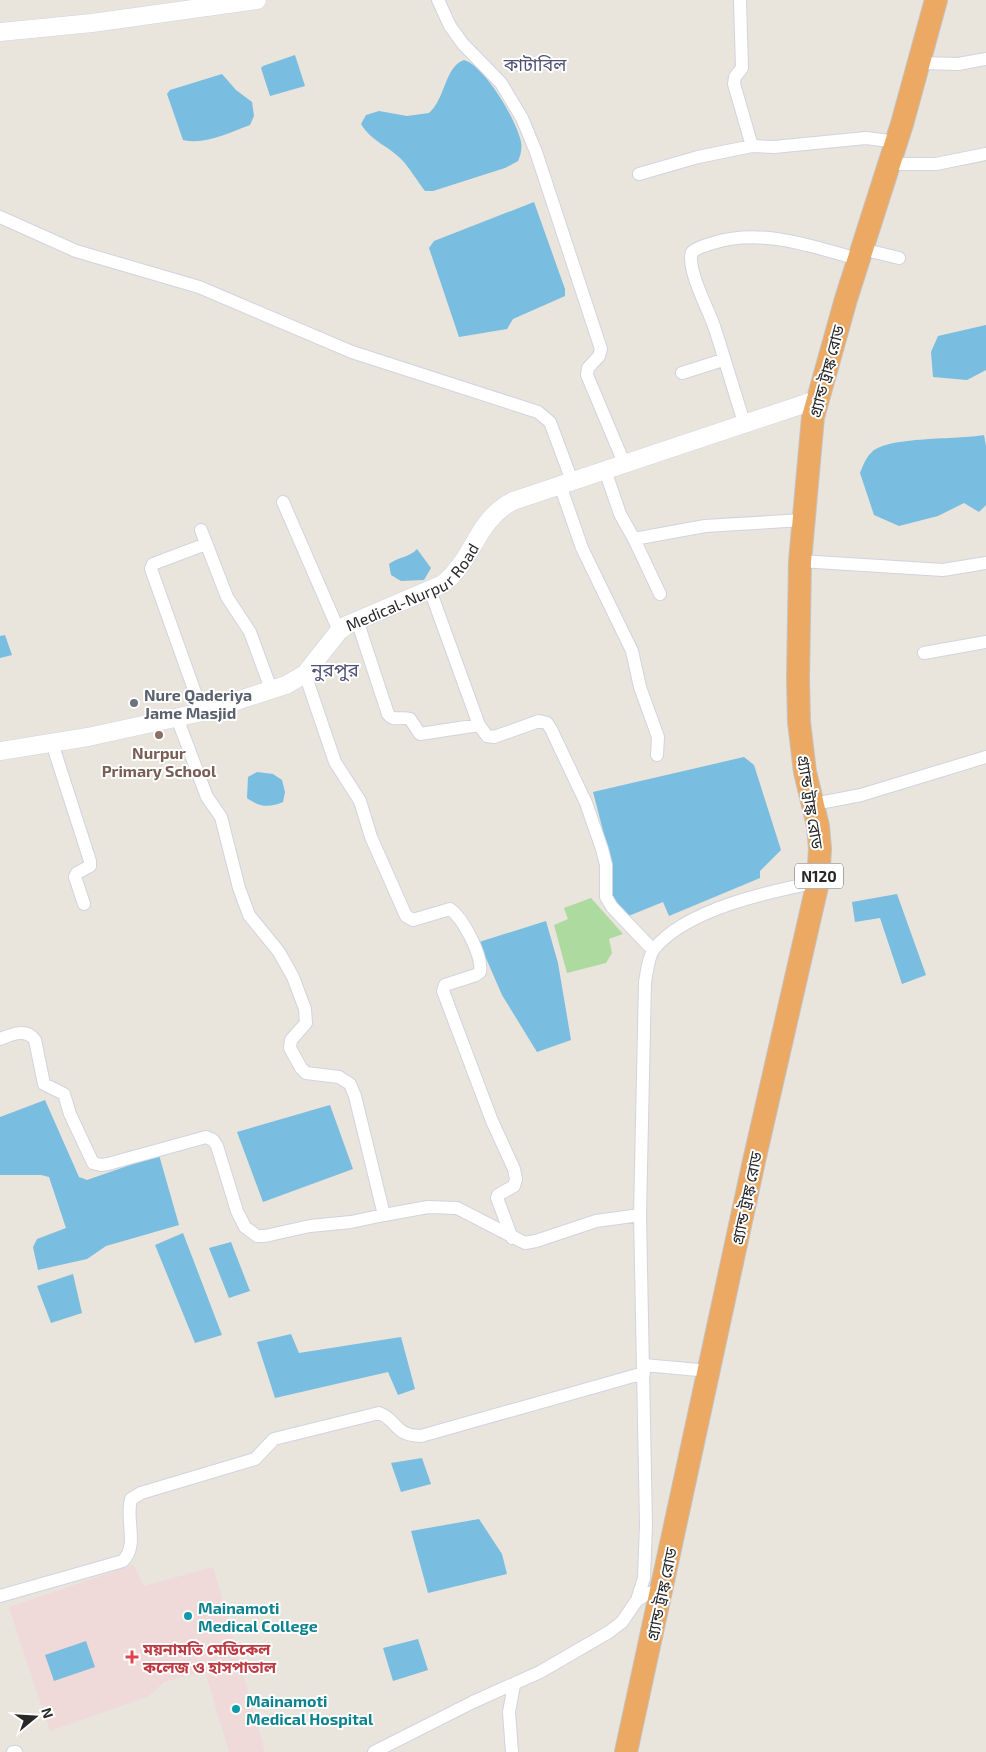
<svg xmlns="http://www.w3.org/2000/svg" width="986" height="1752" font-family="'Exo 2','Noto Sans Bengali',sans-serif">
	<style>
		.medical { fill: #efdad9 }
		.green { fill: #adda9e }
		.water { fill: #79bde0 }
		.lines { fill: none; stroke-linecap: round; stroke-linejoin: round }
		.street-casing { stroke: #d1d3e0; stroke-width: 14 }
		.secondary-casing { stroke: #d1d3e0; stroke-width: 19 }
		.highway-casing { stroke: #c3c3c3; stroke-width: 24 }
		.street { stroke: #fff; stroke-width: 12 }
		.secondary { stroke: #fff; stroke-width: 18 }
		.highway { stroke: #eca964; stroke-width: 22 }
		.worship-dot { fill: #6b7280; stroke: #fff; stroke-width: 2 }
		.education-dot { fill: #8d6e63; stroke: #fff; stroke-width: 2 }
		.culture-dot { fill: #0f9aa8; stroke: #fff; stroke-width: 2 }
		.health-dot { fill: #e0444e; stroke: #fff; stroke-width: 2 }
		.labels { text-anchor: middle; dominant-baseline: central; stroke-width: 4; stroke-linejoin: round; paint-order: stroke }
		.shield { fill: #fff; stroke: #686868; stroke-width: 1 }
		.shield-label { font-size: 15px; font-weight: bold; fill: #282828 }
		.street-label { font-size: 16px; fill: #282828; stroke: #fff }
		.worship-label { font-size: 16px; font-weight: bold; fill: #5b616d; stroke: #fff; text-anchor: start }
		.education-label { font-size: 16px; font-weight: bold; fill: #785e54; stroke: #fff }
		.culture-label { font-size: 16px; font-weight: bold; fill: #0d838f; stroke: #fff; text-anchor: start }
		.health-label { font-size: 16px; font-weight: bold; fill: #be3a42; stroke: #fff; text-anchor: start }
		.neighbourhood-label { font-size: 18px; fill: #4e5274; stroke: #fff }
		.quarter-label { font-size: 19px; fill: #4e5274; stroke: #fff }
	</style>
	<rect width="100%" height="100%" fill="#e9e4dc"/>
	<path class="medical" d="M 133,1565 L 144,1586 L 213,1567 L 265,1752 L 229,1752 L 205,1671 L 164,1682 L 149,1696 L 50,1731 L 9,1607 Z"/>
	<path class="green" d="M 591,898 L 623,934 L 609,939 L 612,953 L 606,963 L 567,973 L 554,925 L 568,919 L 564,908 Z"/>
	<path class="water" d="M 295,55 L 305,86 L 270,96 L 261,68 L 263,66 Z
		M 464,60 C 485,66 517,121 521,142 C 522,149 521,155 518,161 L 505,168 L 433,191 L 425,191 C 417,181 410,168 401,159 C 387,145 371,141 361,124 L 366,115 L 379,111 L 407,116 L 429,113 C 445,100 445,66 464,60 Z
		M 222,74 L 236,90 L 252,102 L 254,116 L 250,125 C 229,133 205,145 183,140 L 167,94 L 170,90 Z
		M 534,202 L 565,289 L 565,296 L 513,319 L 507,329 L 459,337 L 429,248 L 434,241 Z
		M 986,325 L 986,370 L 967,380 L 933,377 L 931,352 L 938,336 Z
		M 984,435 L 986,446 L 986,505 L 979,512 L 964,503 L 938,516 L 899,526 L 874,515 L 860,473 C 863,466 866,457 872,452 C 888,436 958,440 984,435 Z
		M 417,549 L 431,568 L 424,580 L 401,581 L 391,575 L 389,564 C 398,557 410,557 417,549 Z
		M 5,635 L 12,655 L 0,658 L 0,636 Z
		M 744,757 L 754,765 L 781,850 L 760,871 L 760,878 L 669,916 L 663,902 L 626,917 L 607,890 L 613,869 L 593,792 Z
		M 257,772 L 273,774 L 282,780 L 285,792 L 283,802 C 269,808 259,807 247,798 L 248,777 Z
		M 897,894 L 926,975 L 902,984 L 880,918 L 855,922 L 852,902 Z
		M 546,921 L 558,963 L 571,1040 L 537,1052 L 502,995 L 479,942 Z
		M 45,1100 L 79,1177 L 87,1180 L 159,1155 L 179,1225 L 106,1246 L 87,1259 L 38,1270 L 33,1247 L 37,1239 L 66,1228 L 49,1177 L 41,1175 L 0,1175 L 0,1117 Z
		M 330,1105 L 353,1169 L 263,1202 L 237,1132 Z
		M 183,1233 L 222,1335 L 195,1343 L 155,1245 Z
		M 231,1242 L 250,1291 L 229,1298 L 209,1248 Z
		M 73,1274 L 82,1313 L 51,1323 L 37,1286 Z
		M 291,1334 L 299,1353 L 401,1337 L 415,1389 L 398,1395 L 388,1372 L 275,1398 L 257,1342 Z
		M 422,1458 L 431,1484 L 401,1492 L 391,1463 Z
		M 479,1519 L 502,1554 L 507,1574 L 428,1593 L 411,1531 Z
		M 418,1639 L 428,1670 L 393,1681 L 383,1648 Z
		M 86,1641 L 95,1667 L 54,1681 L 45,1655 Z"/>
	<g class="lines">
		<defs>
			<path id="street" d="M 438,0 L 450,26 L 463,44 L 501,83 L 522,118 L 536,152 L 601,349 L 599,356 L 588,368 L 587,375 L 624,463
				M 740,0 L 742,68 L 735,77 L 734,84 L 752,146
				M 920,63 L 958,64 L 986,59
				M 890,164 L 936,164 L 986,154
				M 639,174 L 698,157 L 752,146 L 774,147 L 866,138 L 897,142
				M 0,217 L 76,251 L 199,287 L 352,352 L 538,412 L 550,422 L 572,481
				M 862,249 L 899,258
				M 682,373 L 723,360
				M 744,422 C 734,391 725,360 715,329 C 709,310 686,269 692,252 C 698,247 706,245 713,243 C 762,228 811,246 858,259
				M 605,470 L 620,514 L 634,539 L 705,526 L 803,520
				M 560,485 L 582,548 L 632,651 L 640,687 L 658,737 L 657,755
				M 283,502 L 339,631
				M 201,530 L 227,597 L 250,632 L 271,689
				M 634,539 L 660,594
				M 800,561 L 943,570 L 986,563
				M 430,590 L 479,725
				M 357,620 L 388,714 C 394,722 401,716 410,719 L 420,734 L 479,725 L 487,736 L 494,737 L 539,721 L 547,723 L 551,729 L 586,803 L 602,849 L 606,865 L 606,897 L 612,907 L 653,950
				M 924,653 L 986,642
				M 305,674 L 335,762 L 360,801 L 371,837 L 406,916 L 413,920 L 450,909 C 463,918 483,956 480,972 L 476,975 L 445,985 L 443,991 L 492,1121 L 514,1169 L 516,1179 L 514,1186 L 498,1195 L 497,1198 L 512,1238
				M 202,712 L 151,569 L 153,564 L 206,544
				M 177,718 L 207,797 L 221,817 L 239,888 L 249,915 L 279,952 L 293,977 L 305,1009 L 306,1023 L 291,1040 L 290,1048 L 301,1068 L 306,1073 L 339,1077 L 350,1084 L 355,1096 L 384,1215 L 428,1207 L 457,1208 L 525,1243 L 536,1241 L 596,1221 L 640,1215
				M 52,743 L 90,861 L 90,866 L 77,873 L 75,877 L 84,904
				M 814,804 L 861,795 L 986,757
				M 0,1039 C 12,1034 26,1028 35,1040 L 44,1084 L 64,1094 L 70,1114 L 93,1163 L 101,1165 L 108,1164 L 206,1137 L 213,1140 L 217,1146 L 237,1211 L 245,1227 L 257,1236 L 265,1236 L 310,1226 L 351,1222 L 384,1215
				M 644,1365 L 709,1371
				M 0,1596 L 123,1561 C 139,1544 125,1521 131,1499 L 141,1493 L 255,1459 L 274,1439 L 379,1413 C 399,1421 393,1435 421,1436 L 644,1373
				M 637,1600 L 644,1578 L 646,1525 L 640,1215 L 645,982 C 647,972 648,957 654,949 C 686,909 771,891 818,882
				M 13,1752 L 16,1752
				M 374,1752 L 473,1702 L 540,1672 L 609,1632 L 622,1622 L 637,1600 L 649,1593 L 662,1590
				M 512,1752 L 509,1712 L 514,1685"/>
			<g id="secondary">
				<path d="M 0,32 L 92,23 L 257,0"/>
				<path id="s1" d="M 0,751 L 88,737 L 202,712 L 286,685 L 305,674 L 339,631 L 347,625 L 443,584 C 475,558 475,521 513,501 L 816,400"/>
			</g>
			<path id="highway" d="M 626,1752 L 754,1161 L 818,882 L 820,849 L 818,826 L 805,772 L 799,722 L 798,678 L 800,561 L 813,417 L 846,299 L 902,124 L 936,0"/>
		</defs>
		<use href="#street" class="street-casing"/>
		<use href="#secondary" class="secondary-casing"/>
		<use href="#highway" class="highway-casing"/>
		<use href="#street" class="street"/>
		<use href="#secondary" class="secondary"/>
		<use href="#highway" class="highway"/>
	</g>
	<circle class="worship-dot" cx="134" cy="703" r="5"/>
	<circle class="education-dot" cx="159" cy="735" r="5"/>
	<g class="culture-dot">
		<circle cx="188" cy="1616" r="5"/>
		<circle cx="236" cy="1709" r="5"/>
	</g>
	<path class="health-dot" d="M129.5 1649.5h5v5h5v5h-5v5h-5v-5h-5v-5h5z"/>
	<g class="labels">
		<rect class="shield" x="795" y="863.5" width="48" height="25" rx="4"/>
		<g class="shield-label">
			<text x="819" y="876">N120</text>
		</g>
		<g class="street-label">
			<text transform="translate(826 371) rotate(-75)">গ্র্যান্ড ট্রাঙ্ক রোড</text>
			<text stroke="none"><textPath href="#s1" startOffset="458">Medical-Nurpur Road</textPath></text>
			<text transform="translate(811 802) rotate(81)">গ্র্যান্ড ট্রাঙ্ক রোড</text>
			<text transform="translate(746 1198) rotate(-78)">গ্র্যান্ড ট্রাঙ্ক রোড</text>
			<text transform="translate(661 1594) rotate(-78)">গ্র্যান্ড ট্রাঙ্ক রোড</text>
		</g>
		<g class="worship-label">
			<text x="144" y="694">Nure Qaderiya<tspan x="144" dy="18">Jame Masjid</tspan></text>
		</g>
		<g class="education-label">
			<text x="159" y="752">Nurpur<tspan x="159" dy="18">Primary School</tspan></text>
		</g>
		<g class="culture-label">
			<text x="198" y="1607">Mainamoti<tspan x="198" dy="18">Medical College</tspan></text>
			<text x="246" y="1700">Mainamoti<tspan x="246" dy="18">Medical Hospital</tspan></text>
		</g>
		<g class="health-label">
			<text x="143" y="1648">ময়নামতি মেডিকেল<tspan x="143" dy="18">কলেজ ও হাসপাতাল</tspan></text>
		</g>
		<g class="neighbourhood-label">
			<text x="535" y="64">কাটাবিল</text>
		</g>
		<g class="quarter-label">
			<text x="335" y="669">নুরপুর</text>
		</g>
	</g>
	<g transform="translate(35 1717) rotate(72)" stroke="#ffffff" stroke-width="4" paint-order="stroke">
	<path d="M0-4L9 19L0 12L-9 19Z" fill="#282828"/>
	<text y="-8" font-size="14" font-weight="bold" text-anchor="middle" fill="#282828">N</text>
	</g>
</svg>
